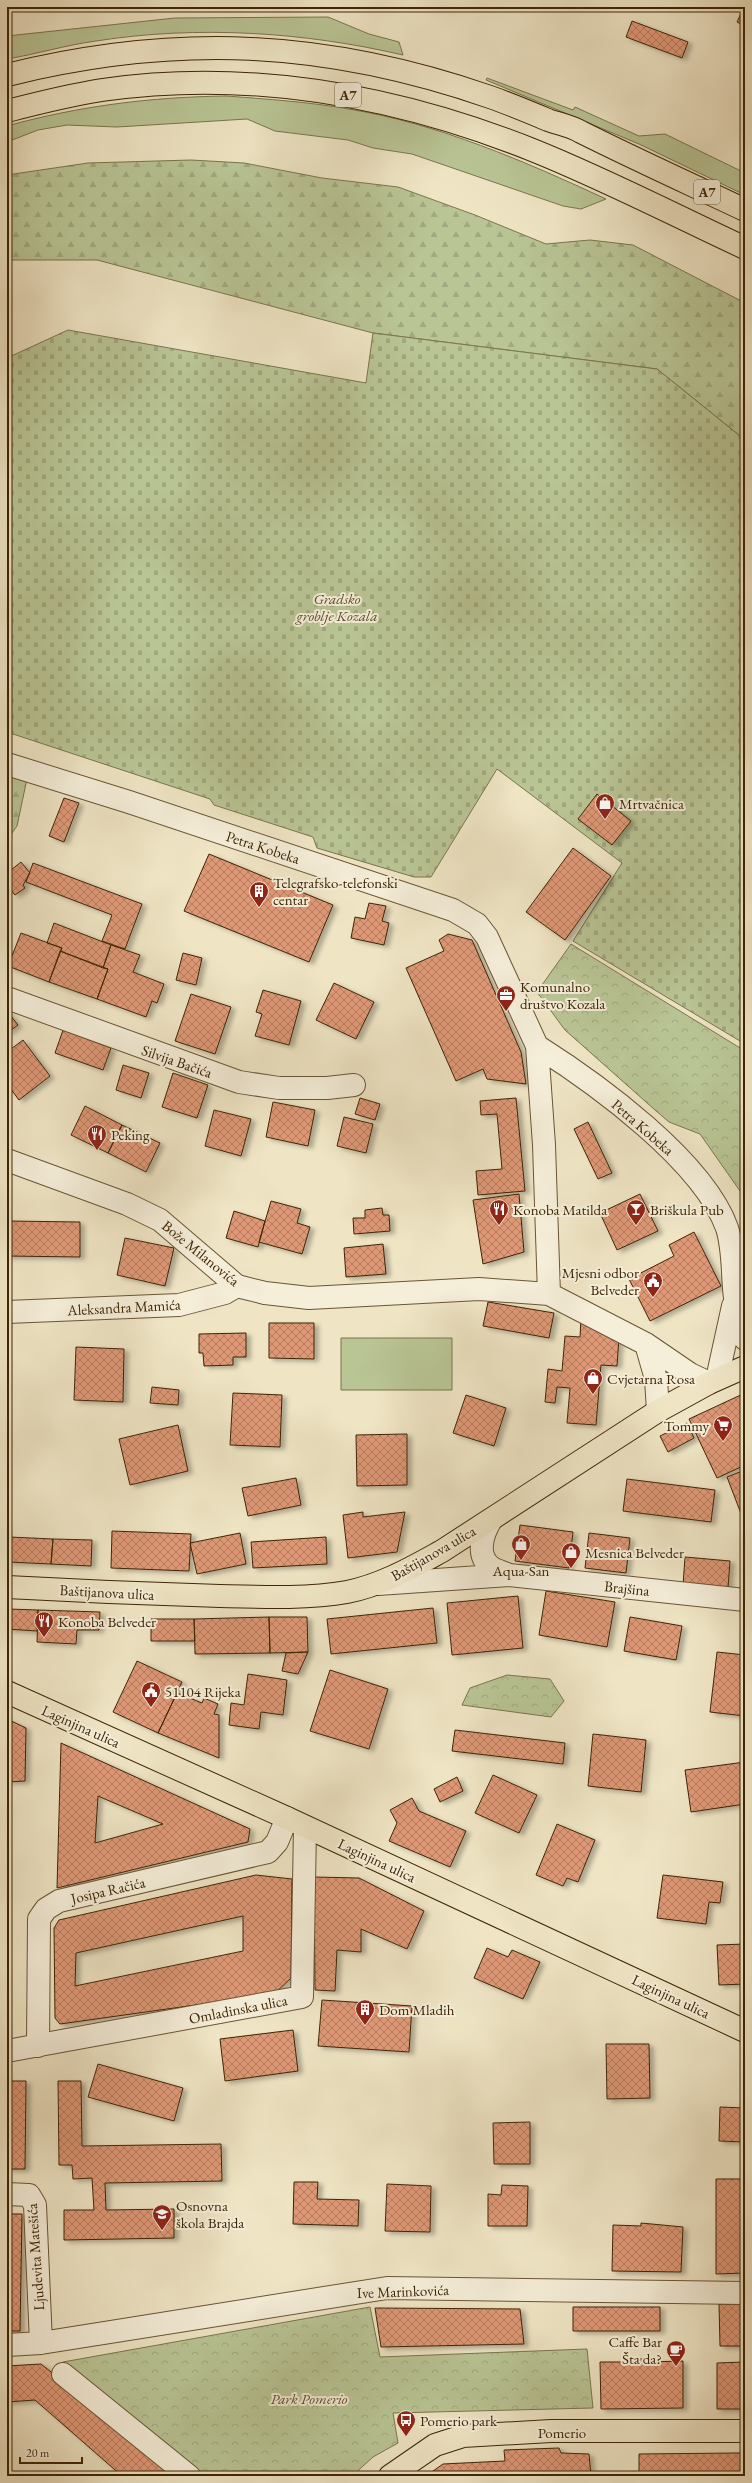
<svg xmlns="http://www.w3.org/2000/svg" width="752" height="2483" font-family="'EB Garamond',serif">
	<style>
		.green { fill: #b9c595; stroke: #7b754c }
		.forest { fill: url(#forest-firs); stroke: #7b754c }
		.cemetery { fill: url(#cemetery-stones); stroke: #7b754c }
		.park { fill: url(#park-crowns); stroke: #7b754c }
		.building { fill: url(#building-cross-hatch); stroke: #3d2504; fill-rule: evenodd; filter: url(#shadow) }
		.lines { fill: none; stroke-linecap: round; stroke-linejoin: round }
		.minor-casing { stroke: #6a5534; stroke-width: 24 }
		.major-casing { stroke: #3d2504; stroke-width: 24 }
		.highway-casing { stroke: #3d2504; stroke-width: 24 }
		.minor { stroke: #f5eed9; stroke-width: 22 }
		.major { stroke: #efe5c5; stroke-width: 22 }
		.highway { stroke: #efe5c5; stroke-width: 22 }
		.labels { text-anchor: middle; dominant-baseline: central; stroke-width: 4; stroke-linejoin: round; paint-order: stroke }
		.shield { fill: #f5eed9; stroke: #746144; stroke-width: 1 }
		.shield-label { font-size: 14px; font-weight: bold; fill: #3d2504 }
		.park-label { font-size: 15px; font-style: italic; fill: #5c4d28; stroke: #f5eed9 }
		.poi-label { font-size: 15px; fill: #3d2504; stroke: #f5eed9; text-anchor: start }
		.street-label { font-size: 15px; fill: #3d2504; stroke: #f5eed9 }
	</style>
	<defs>
		<pattern id="forest-firs" width="22" height="20" patternUnits="userSpaceOnUse"><rect width="22" height="20" fill="#b9c595"/><path d="M5 1l3.5 6h-7zM16 11l3.5 6h-7z" fill="#a0a97f"/></pattern>
		<pattern id="cemetery-stones" width="16" height="16" patternUnits="userSpaceOnUse"><rect width="16" height="16" fill="#b9c595"/><path d="M2 7V4a2 2 0 0 1 4 0v3zM10 15v-3a2 2 0 0 1 4 0v3z" fill="#a0a97f"/></pattern>
		<pattern id="park-crowns" width="20" height="18" patternUnits="userSpaceOnUse"><rect width="20" height="18" fill="#b9c595"/><path d="M2 6a3 3 0 1 1 6 0M12 15a3 3 0 1 1 6 0" fill="none" stroke="#a0a97f"/></pattern>
		<pattern id="building-cross-hatch" width="8" height="8" patternUnits="userSpaceOnUse"><rect width="8" height="8" fill="#df9876"/><path d="M0 0l8 8M0 8l8-8" fill="none" stroke="#b67c5f"/></pattern>
		<filter id="shadow"><feDropShadow dx="4.5" dy="2.5" stdDeviation="2" flood-color="#0004"/></filter>
	</defs>
	<rect width="100%" height="100%" fill="#efe5c5"/>
	<filter id="stains"><feTurbulence type="fractalNoise" baseFrequency=".005" numOctaves="4"/><feColorMatrix values="0 0 0 0 .2 0 0 0 0 .09 0 0 0 0 .02 0 0 0 .5 -.17"/></filter>
	<radialGradient id="worn" r=".72"><stop offset=".6" stop-color="#630" stop-opacity="0"/><stop offset="1" stop-color="#630" stop-opacity=".3"/></radialGradient>
	<path class="green" d="M 328,17 L 369,34 L 399,42 L 403,55 C 304,32 198,25 96,41 C 66,45 37,54 7,59 L 7,36 L 175,18 Z
		M 487,78 L 573,110 L 575,107 L 639,136 L 665,134 L 745,173 L 745,195 L 639,144 L 486,80 Z
		M 226,96 C 267,99 309,102 349,109 C 439,124 524,161 606,199 L 581,209 L 563,206 L 412,154 L 373,148 L 348,140 L 275,131 L 247,119 L 117,127 L 67,125 L 38,130 L 7,142 L 7,126 C 79,106 151,97 226,96 Z
		M 341,1338 L 452,1338 L 452,1390 L 341,1390 Z"/>
	<path class="forest" d="M 191,160 L 244,163 L 322,178 L 398,187 L 475,215 L 546,244 L 590,240 L 633,245 L 745,303 L 745,440 L 657,369 L 373,333 L 97,260 L 7,260 L 7,175 L 88,163 Z
		M 7,769 L 28,774 L 17,826 L 7,840 Z"/>
	<path class="cemetery" d="M 68,330 L 366,383 L 373,333 L 657,369 L 745,440 L 745,1044 L 573,941 L 622,863 L 497,769 L 431,877 L 414,877 L 317,848 L 313,837 L 214,805 L 210,799 L 7,732 L 7,358 Z"/>
	<path class="park" d="M 571,944 L 745,1051 L 745,1198 L 700,1134 L 669,1122 L 655,1110 L 565,1030 L 537,992 Z
		M 507,1675 L 550,1679 L 564,1701 L 551,1717 L 462,1705 L 470,1688 Z
		M 370,2307 L 380,2357 L 587,2349 L 593,2408 L 393,2413 L 398,2443 L 373,2457 L 352,2476 L 204,2476 L 63,2362 Z"/>
	<path class="building" d="M 744,7 L 745,7 L 745,26 L 737,22 Z
		M 632,21 L 688,42 L 682,58 L 626,37 Z
		M 597,794 L 631,821 L 612,845 L 578,819 Z
		M 64,798 L 79,803 L 64,842 L 49,836 Z
		M 573,848 L 611,876 L 565,940 L 526,912 Z
		M 209,854 L 333,905 L 309,962 L 184,911 Z
		M 21,862 L 30,873 L 23,885 L 25,888 L 15,895 L 7,885 L 7,869 L 9,867 L 11,870 Z
		M 33,863 L 142,904 L 125,949 L 102,941 L 112,915 L 26,882 Z
		M 369,903 L 386,906 L 382,921 L 389,923 L 384,945 L 351,938 L 355,917 L 365,919 Z
		M 54,923 L 111,945 L 103,968 L 60,951 L 62,948 L 47,943 Z
		M 21,933 L 62,948 L 49,982 L 8,966 Z
		M 448,934 L 472,940 L 521,1052 L 526,1084 L 487,1079 L 483,1069 L 456,1081 L 406,968 L 444,951 L 439,940 Z
		M 111,945 L 140,955 L 133,972 L 164,984 L 157,1003 L 152,1001 L 146,1017 L 97,999 L 108,969 L 103,968 Z
		M 60,951 L 108,969 L 97,999 L 49,982 Z
		M 183,953 L 202,958 L 196,985 L 176,980 Z
		M 334,983 L 374,1002 L 356,1039 L 316,1020 Z
		M 263,990 L 301,1001 L 289,1045 L 255,1036 L 262,1014 L 256,1012 Z
		M 191,994 L 231,1007 L 215,1054 L 175,1041 Z
		M 7,1011 L 18,1025 L 7,1033 Z
		M 63,1030 L 111,1048 L 103,1070 L 55,1053 Z
		M 23,1040 L 50,1076 L 19,1100 L 7,1084 L 7,1052 Z
		M 123,1065 L 149,1073 L 141,1098 L 116,1090 Z
		M 173,1073 L 208,1085 L 197,1118 L 162,1107 Z
		M 360,1098 L 380,1104 L 375,1120 L 355,1114 Z
		M 516,1098 L 525,1191 L 478,1195 L 476,1171 L 502,1169 L 497,1114 L 481,1115 L 480,1101 Z
		M 273,1102 L 315,1110 L 308,1146 L 266,1137 Z
		M 85,1106 L 122,1125 L 108,1153 L 71,1135 Z
		M 214,1110 L 251,1119 L 241,1156 L 205,1146 Z
		M 344,1117 L 373,1124 L 366,1153 L 337,1146 Z
		M 588,1122 L 612,1173 L 598,1179 L 574,1129 Z
		M 122,1125 L 160,1143 L 146,1172 L 108,1153 Z
		M 519,1194 L 524,1252 L 483,1264 L 473,1200 Z
		M 640,1194 L 658,1231 L 617,1250 L 600,1213 Z
		M 271,1201 L 301,1209 L 297,1223 L 310,1227 L 302,1254 L 259,1242 Z
		M 382,1208 L 383,1215 L 389,1215 L 390,1231 L 354,1234 L 353,1218 L 365,1218 L 365,1210 Z
		M 234,1211 L 265,1221 L 258,1247 L 226,1238 Z
		M 7,1221 L 80,1222 L 80,1257 L 7,1256 Z
		M 694,1232 L 721,1286 L 650,1321 L 629,1279 L 674,1256 L 669,1245 Z
		M 125,1238 L 174,1248 L 165,1286 L 117,1275 Z
		M 383,1244 L 386,1274 L 346,1277 L 344,1248 Z
		M 488,1302 L 554,1313 L 549,1338 L 483,1326 Z
		M 581,1318 L 619,1337 L 617,1366 L 601,1365 L 596,1425 L 567,1423 L 570,1388 L 557,1387 L 555,1403 L 545,1402 L 548,1369 L 562,1371 L 565,1336 L 580,1337 Z
		M 269,1323 L 314,1323 L 314,1359 L 269,1358 Z
		M 246,1333 L 246,1357 L 233,1357 L 233,1365 L 204,1366 L 203,1353 L 199,1353 L 199,1334 Z
		M 76,1347 L 124,1349 L 123,1402 L 74,1400 Z
		M 152,1387 L 179,1390 L 178,1405 L 150,1403 Z
		M 233,1393 L 282,1395 L 280,1447 L 230,1445 Z
		M 745,1393 L 745,1465 L 717,1478 L 689,1419 Z
		M 466,1395 L 506,1408 L 494,1446 L 453,1433 Z
		M 687,1423 L 694,1438 L 668,1452 L 660,1436 Z
		M 178,1425 L 188,1471 L 130,1485 L 119,1439 Z
		M 407,1434 L 407,1485 L 357,1486 L 356,1435 Z
		M 745,1470 L 745,1524 L 727,1477 Z
		M 296,1478 L 301,1505 L 248,1516 L 242,1488 Z
		M 627,1479 L 715,1490 L 711,1522 L 623,1511 Z
		M 363,1512 L 363,1517 L 405,1512 L 397,1552 L 348,1558 L 343,1515 Z
		M 520,1525 L 573,1532 L 569,1568 L 515,1561 Z
		M 112,1531 L 191,1534 L 189,1571 L 111,1568 Z
		M 240,1533 L 246,1564 L 197,1574 L 190,1543 Z
		M 589,1533 L 630,1538 L 626,1573 L 585,1568 Z
		M 9,1537 L 53,1539 L 51,1564 L 8,1562 Z
		M 326,1537 L 327,1564 L 253,1568 L 251,1542 Z
		M 53,1539 L 92,1540 L 91,1566 L 51,1564 Z
		M 685,1557 L 730,1561 L 728,1588 L 683,1585 Z
		M 546,1591 L 615,1602 L 607,1647 L 539,1635 Z
		M 518,1596 L 523,1648 L 452,1655 L 447,1603 Z
		M 433,1608 L 437,1643 L 331,1654 L 327,1619 Z
		M 7,1609 L 38,1610 L 37,1631 L 7,1629 Z
		M 38,1610 L 100,1612 L 99,1630 L 77,1630 L 76,1644 L 37,1642 Z
		M 269,1617 L 307,1617 L 308,1652 L 270,1653 Z
		M 269,1617 L 270,1653 L 195,1654 L 194,1619 Z
		M 630,1617 L 682,1626 L 676,1660 L 624,1651 Z
		M 151,1619 L 194,1619 L 195,1641 L 151,1641 Z
		M 308,1652 L 298,1674 L 282,1671 L 286,1653 Z
		M 717,1652 L 745,1655 L 745,1716 L 710,1712 Z
		M 137,1661 L 182,1682 L 158,1733 L 113,1712 Z
		M 330,1670 L 388,1689 L 369,1749 L 310,1731 Z
		M 248,1674 L 287,1680 L 283,1715 L 261,1712 L 259,1729 L 229,1725 L 231,1703 L 244,1705 Z
		M 177,1693 L 202,1703 L 204,1698 L 218,1704 L 214,1714 L 219,1715 L 219,1758 L 158,1733 Z
		M 7,1719 L 26,1728 L 25,1781 L 7,1782 Z
		M 455,1730 L 565,1743 L 563,1764 L 452,1751 Z
		M 593,1734 L 646,1740 L 641,1792 L 588,1786 Z
		M 61,1743 L 250,1829 L 248,1842 L 57,1888 ZM 98,1796 L 163,1824 L 95,1843 Z
		M 745,1762 L 745,1804 L 691,1812 L 685,1770 Z
		M 493,1775 L 537,1795 L 519,1833 L 475,1813 Z
		M 457,1777 L 463,1791 L 440,1802 L 434,1789 Z
		M 412,1798 L 419,1811 L 466,1831 L 450,1867 L 389,1841 L 397,1823 L 390,1810 Z
		M 557,1824 L 595,1840 L 578,1882 L 567,1878 L 563,1886 L 536,1875 Z
		M 256,1875 L 292,1879 L 291,1978 L 274,1994 L 60,2024 L 55,2018 L 54,1928 L 59,1920 ZM 243,1916 L 243,1951 L 75,1986 L 76,1953 Z
		M 663,1875 L 723,1882 L 720,1903 L 709,1902 L 706,1924 L 657,1918 Z
		M 314,1877 L 359,1878 L 424,1911 L 407,1949 L 361,1929 L 361,1952 L 337,1950 L 335,1991 L 315,1990 Z
		M 745,1944 L 745,1984 L 719,1985 L 717,1945 Z
		M 487,1948 L 508,1957 L 512,1950 L 540,1962 L 523,1999 L 474,1978 Z
		M 322,2000 L 412,2006 L 409,2052 L 318,2046 Z
		M 293,2030 L 298,2071 L 225,2081 L 220,2039 Z
		M 606,2044 L 649,2044 L 650,2098 L 607,2099 Z
		M 98,2064 L 183,2088 L 174,2121 L 88,2097 Z
		M 7,2081 L 26,2081 L 25,2169 L 7,2169 Z
		M 58,2081 L 81,2081 L 82,2146 L 221,2144 L 222,2181 L 105,2183 L 106,2210 L 174,2209 L 174,2238 L 64,2240 L 64,2210 L 94,2210 L 92,2178 L 73,2179 L 72,2165 L 59,2165 Z
		M 720,2107 L 745,2108 L 745,2142 L 719,2141 Z
		M 530,2122 L 530,2164 L 494,2164 L 493,2123 Z
		M 716,2179 L 745,2179 L 745,2273 L 716,2274 Z
		M 294,2182 L 318,2182 L 317,2199 L 359,2200 L 358,2226 L 293,2224 Z
		M 387,2184 L 431,2186 L 430,2232 L 385,2231 Z
		M 502,2185 L 528,2186 L 527,2226 L 488,2226 L 488,2194 L 501,2195 Z
		M 7,2214 L 22,2214 L 20,2331 L 7,2331 Z
		M 641,2223 L 683,2227 L 681,2272 L 612,2271 L 613,2225 L 641,2226 Z
		M 719,2304 L 745,2304 L 745,2346 L 720,2346 Z
		M 573,2307 L 660,2307 L 660,2331 L 573,2331 Z
		M 375,2308 L 520,2309 L 524,2344 L 381,2347 Z
		M 634,2359 L 646,2359 L 646,2362 L 683,2361 L 683,2408 L 601,2409 L 600,2362 L 634,2362 Z
		M 745,2362 L 745,2409 L 717,2409 L 717,2363 Z
		M 41,2364 L 181,2476 L 122,2476 L 35,2400 L 7,2402 L 7,2366 Z
		M 559,2448 L 561,2453 L 589,2454 L 591,2476 L 426,2476 L 443,2464 L 505,2461 L 504,2450 Z
		M 737,2453 L 745,2453 L 745,2476 L 639,2476 L 639,2454 Z
		M 7,2471 L 55,2476 L 7,2476 Z"/>
	<g class="lines">
		<defs>
			<path id="minor" d="M 7,764 L 129,802 L 453,910 L 477,924 L 487,937 L 537,1046 L 544,1145 L 549,1294
				M 7,998 L 239,1082 L 279,1088 L 327,1088 L 354,1085
				M 537,1046 C 597,1084 703,1161 727,1228 C 734,1250 732,1275 735,1298 C 736,1311 741,1325 745,1339
				M 7,1160 L 127,1204 L 160,1220 L 237,1286 L 265,1293 L 309,1298 L 479,1289 L 549,1294 L 646,1344 L 690,1374 L 709,1383
				M 7,1312 L 179,1305 L 225,1293 L 237,1286
				M 646,1344 L 656,1379 L 658,1411
				M 717,1379 L 733,1306
				M 491,1520 C 483,1533 475,1555 491,1567 C 495,1570 503,1572 509,1575
				M 378,1584 L 509,1575 L 745,1600
				M 38,2046 L 39,1919 L 46,1909 L 59,1901 L 268,1852 L 277,1842 L 287,1818
				M 7,2051 L 302,1997 L 305,1827
				M 7,2194 L 29,2195 L 35,2205 L 41,2343
				M 7,2345 L 41,2343 L 387,2288 L 745,2293
				M 63,2374 L 189,2476"/>
			<path id="major" d="M 7,1587 C 78,1591 149,1594 220,1596 C 259,1597 309,1599 347,1592 C 382,1585 411,1568 442,1551 L 658,1411 L 709,1383 L 745,1367
				M 7,1692 L 287,1818 L 745,2031
				M 390,2476 L 435,2445 L 463,2436 L 551,2431 L 745,2431"/>
			<path id="highway" d="M 7,75 C 177,33 325,40 490,97 C 510,104 529,112 548,120 C 559,124 571,126 581,132 C 635,159 690,184 745,210
				M 7,111 C 38,103 70,95 102,90 C 249,69 393,95 530,149 C 603,178 674,215 745,248"/>
		</defs>
		<use href="#minor" class="minor-casing"/>
		<use href="#major" class="major-casing"/>
		<use href="#highway" class="highway-casing"/>
		<use href="#minor" class="minor"/>
		<use href="#major" class="major"/>
		<use href="#highway" class="highway"/>
	</g>
	<defs>
		<symbol id="shop-pin" viewBox="-11 -11 22 30"><path d="M0 17L-7.5 6A9.5 9.5 0 1 1 7.5 6Z" fill="#8f2418" stroke="#f5eed9"/><path d="M-5-2.5h2.3a2.7 3.5 0 0 1 5.4 0H5L5.5 6h-11ZM-1.5-2.5h3a1.5 2.3 0 0 0-3 0Z" fill="#fff"/></symbol>
		<symbol id="building-pin" viewBox="-11 -11 22 30"><path d="M0 17L-7.5 6A9.5 9.5 0 1 1 7.5 6Z" fill="#8f2418" stroke="#f5eed9"/><path d="M-4-6H4V6H1V3H-1V6H-4ZM-2.5-4.3h1.7v1.8h-1.7ZM.8-4.3h1.7v1.8H.8ZM-2.5-1h1.7V.8h-1.7ZM.8-1h1.7V.8H.8Z" fill="#fff"/></symbol>
		<symbol id="office-pin" viewBox="-11 -11 22 30"><path d="M0 17L-7.5 6A9.5 9.5 0 1 1 7.5 6Z" fill="#8f2418" stroke="#f5eed9"/><path d="M-6-3h4V-5.5h4V-3h4V5H-6ZM-1-4.5V-3h2v-1.5ZM-6 0V1H6V0Z" fill="#fff"/></symbol>
		<symbol id="restaurant-pin" viewBox="-11 -11 22 30"><path d="M0 17L-7.5 6A9.5 9.5 0 1 1 7.5 6Z" fill="#8f2418" stroke="#f5eed9"/><path d="M-5-6h1v4h1v-4h1v4h1v-4h1v5L-1.5 .5V6h-2V.5L-5-1ZM5-6V6H3V1.5H1.5Q1.5-4 5-6Z" fill="#fff"/></symbol>
		<symbol id="bar-pin" viewBox="-11 -11 22 30"><path d="M0 17L-7.5 6A9.5 9.5 0 1 1 7.5 6Z" fill="#8f2418" stroke="#f5eed9"/><path d="M-6-5H6L.8 .8V4.5H3.5V6h-7V4.5H-.8V.8Z" fill="#fff"/></symbol>
		<symbol id="civic-pin" viewBox="-11 -11 22 30"><path d="M0 17L-7.5 6A9.5 9.5 0 1 1 7.5 6Z" fill="#8f2418" stroke="#f5eed9"/><path d="M-.6-6.5H3V-4.5H.6V-3L4-1V1h2V6H-6V1h2V-1L-.6-3ZM-1.2 2.5V6h2.4V2.5Z" fill="#fff"/></symbol>
		<symbol id="supermarket-pin" viewBox="-11 -11 22 30"><path d="M0 17L-7.5 6A9.5 9.5 0 1 1 7.5 6Z" fill="#8f2418" stroke="#f5eed9"/><path d="M-6-5.5h2.5l.6 2H6L4.5 2H-2.5L-4.4-4H-6ZM-1.5 3.2a1.3 1.3 0 1 0 .1 0ZM3 3.2a1.3 1.3 0 1 0 .1 0Z" fill="#fff"/></symbol>
		<symbol id="school-pin" viewBox="-11 -11 22 30"><path d="M0 17L-7.5 6A9.5 9.5 0 1 1 7.5 6Z" fill="#8f2418" stroke="#f5eed9"/><path d="M0-5L7-2L0 1L-7-2ZM-4 1L0 2.5L4 1V4Q0 6-4 4Z" fill="#fff"/></symbol>
		<symbol id="cafe-pin" viewBox="-11 -11 22 30"><path d="M0 17L-7.5 6A9.5 9.5 0 1 1 7.5 6Z" fill="#8f2418" stroke="#f5eed9"/><path d="M-5.5-4.5H6V0H3Q3 3.5 0 3.5H-2.5Q-5.5 3.5-5.5 0ZM3-3.2v2h1.7v-2ZM-6 4.5H4V6H-6Z" fill="#fff"/></symbol>
		<symbol id="bus-pin" viewBox="-11 -11 22 30"><path d="M0 17L-7.5 6A9.5 9.5 0 1 1 7.5 6Z" fill="#8f2418" stroke="#f5eed9"/><path d="M-5-6H5V4H4V6H2V4H-2V6H-4V4H-5ZM-3.5-4V0h7V-4ZM-3.5 1.2v1.5H-2V1.2ZM2 1.2v1.5H3.5V1.2Z" fill="#fff"/></symbol>
	</defs>
	<g fill-rule="evenodd">
		<use href="#shop-pin" x="594" y="792" width="22" height="30"/>
		<use href="#building-pin" x="248" y="880" width="22" height="30"/>
		<use href="#office-pin" x="495" y="984" width="22" height="30"/>
		<use href="#restaurant-pin" x="86" y="1123" width="22" height="30"/>
		<use href="#restaurant-pin" x="488" y="1198" width="22" height="30"/>
		<use href="#bar-pin" x="625" y="1198" width="22" height="30"/>
		<use href="#civic-pin" x="642" y="1270" width="22" height="30"/>
		<use href="#shop-pin" x="582" y="1367" width="22" height="30"/>
		<use href="#supermarket-pin" x="712" y="1414" width="22" height="30"/>
		<use href="#shop-pin" x="510" y="1533" width="22" height="30"/>
		<use href="#shop-pin" x="560" y="1541" width="22" height="30"/>
		<use href="#restaurant-pin" x="33" y="1610" width="22" height="30"/>
		<use href="#civic-pin" x="140" y="1680" width="22" height="30"/>
		<use href="#building-pin" x="354" y="1998" width="22" height="30"/>
		<use href="#school-pin" x="151" y="2203" width="22" height="30"/>
		<use href="#cafe-pin" x="665" y="2339" width="22" height="30"/>
		<use href="#bus-pin" x="395" y="2409" width="22" height="30"/>
	</g>
	<g class="labels">
		<g class="shield">
			<rect x="335" y="83" width="26" height="24" rx="3"/>
			<rect x="694" y="180" width="26" height="24" rx="3"/>
		</g>
		<g class="shield-label">
			<text x="348" y="95">A7</text>
			<text x="707" y="192">A7</text>
		</g>
		<g class="park-label">
			<text x="337" y="598">Gradsko<tspan x="337" dy="17">groblje Kozala</tspan></text>
			<text x="309" y="2398">Park Pomerio</text>
		</g>
		<g class="poi-label">
			<text x="619" y="803">Mrtvačnica</text>
			<text x="273" y="882">Telegrafsko-telefonski<tspan x="273" dy="17">centar</tspan></text>
			<text x="520" y="986">Komunalno<tspan x="520" dy="17">društvo Kozala</tspan></text>
			<text x="111" y="1134">Peking</text>
			<text x="513" y="1209">Konoba Matilda</text>
			<text x="650" y="1209">Briškula Pub</text>
			<text x="639" y="1272" text-anchor="end">Mjesni odbor<tspan x="639" dy="17">Belveder</tspan></text>
			<text x="607" y="1378">Cvjetarna Rosa</text>
			<text x="709" y="1425" text-anchor="end">Tommy</text>
			<text x="585" y="1552">Mesnica Belveder</text>
			<text x="521" y="1570" text-anchor="middle">Aqua-San</text>
			<text x="58" y="1621">Konoba Belveder</text>
			<text x="165" y="1691">51104 Rijeka</text>
			<text x="379" y="2009">Dom Mladih</text>
			<text x="176" y="2205">Osnovna<tspan x="176" dy="17">škola Brajda</tspan></text>
			<text x="662" y="2341" text-anchor="end">Caffe Bar<tspan x="662" dy="17">Šta da?</tspan></text>
			<text x="420" y="2420">Pomerio park</text>
		</g>
		<g class="street-label">
			<text transform="translate(263 847) rotate(18)">Petra Kobeka</text>
			<text transform="translate(177 1061) rotate(19)">Silvija Bačića</text>
			<text transform="translate(643 1127) rotate(41)">Petra Kobeka</text>
			<text transform="translate(201 1253) rotate(39)">Bože Milanovića</text>
			<text transform="translate(124 1307) rotate(-3)">Aleksandra Mamića</text>
			<text transform="translate(433 1553) rotate(-30)">Baštijanova ulica</text>
			<text transform="translate(627 1588) rotate(6)">Brajšina</text>
			<text transform="translate(107 1592) rotate(3)">Baštijanova ulica</text>
			<text transform="translate(81 1726) rotate(24)">Laginjina ulica</text>
			<text transform="translate(377 1860) rotate(25)">Laginjina ulica</text>
			<text transform="translate(108 1890) rotate(-13)">Josipa Račića</text>
			<text transform="translate(671 1996) rotate(25)">Laginjina ulica</text>
			<text transform="translate(238 2009) rotate(-11)">Omladinska ulica</text>
			<text transform="translate(35 2257) rotate(-94)">Ljudevita Matešića</text>
			<text transform="translate(403 2291) rotate(-2)">Ive Marinkovića</text>
			<text x="562" y="2432">Pomerio</text>
		</g>
	</g>
	<rect width="752" height="2483" fill="none" stroke="#efe5c5" stroke-width="24"/>
	<rect x="8" y="8" width="736" height="2467" fill="none" stroke="#3d2504" stroke-width="2"/>
	<rect x="12" y="12" width="728" height="2459" fill="none" stroke="#3d2504"/>
	<path d="M20 2457v6h62v-6" fill="none" stroke="#3d2504" stroke-width="2"/>
	<text x="26" y="2457" font-size="12" fill="#3d2504" stroke="#f5eed9" stroke-width="3" paint-order="stroke">20 m</text>
	<rect width="100%" height="100%" filter="url(#stains)"/>
	<rect width="100%" height="100%" fill="url(#worn)"/>
</svg>
